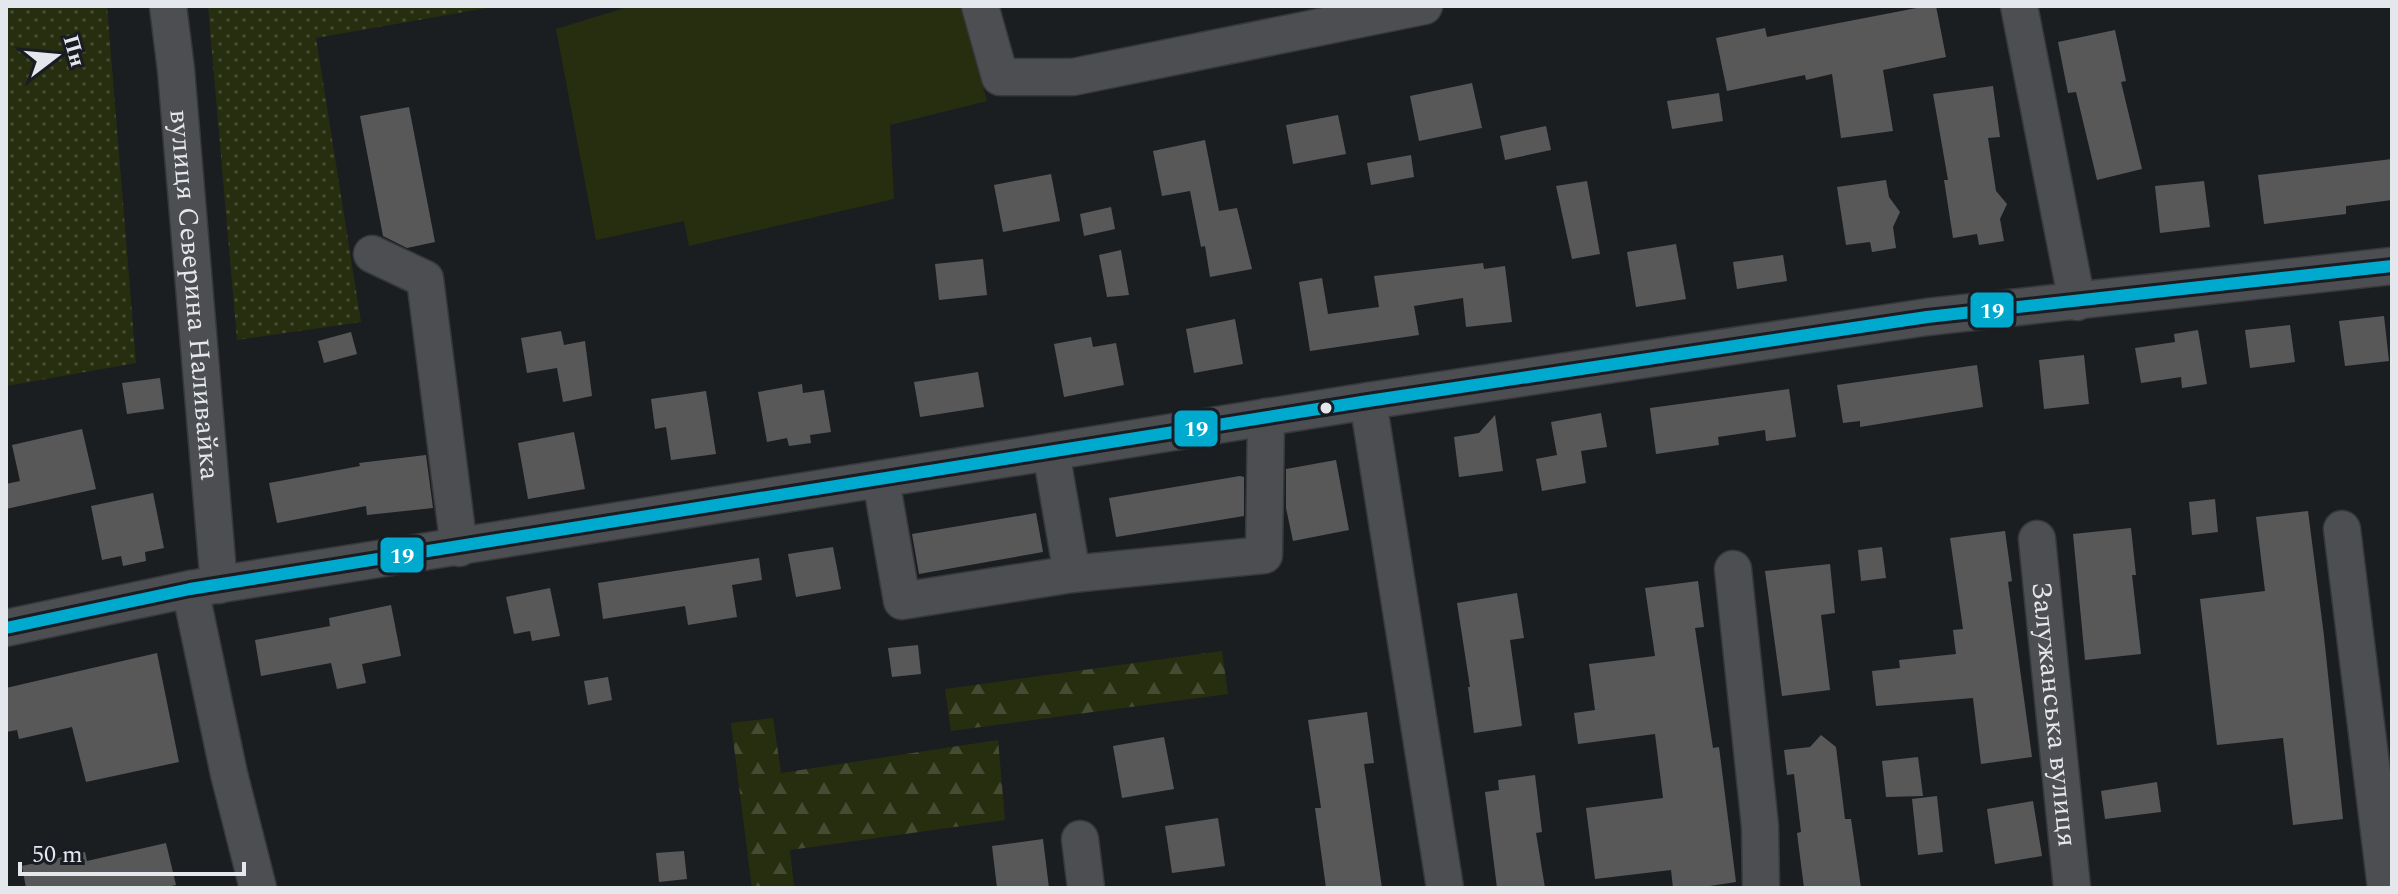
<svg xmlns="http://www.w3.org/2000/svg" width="2398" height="894" font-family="Spectral,serif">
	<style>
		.green { fill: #272e10 }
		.forest { fill: url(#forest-firs) }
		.garden { fill: url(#garden-dots) }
		.building { fill: #595859 }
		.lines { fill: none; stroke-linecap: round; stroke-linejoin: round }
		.minor-casing { stroke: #36383b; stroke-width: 39 }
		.minor { stroke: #4c4e51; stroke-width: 36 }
		.bus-1-casing { stroke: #191d23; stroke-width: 18 }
		.bus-1 { stroke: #00a9ce; stroke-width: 12 }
		.bus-dot { fill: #e4e7eb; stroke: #191d23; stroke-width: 3 }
		.labels { text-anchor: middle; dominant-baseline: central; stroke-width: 8; stroke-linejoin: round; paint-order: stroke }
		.street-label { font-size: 28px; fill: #e4e7eb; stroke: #191d23 }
		.line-badge { stroke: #191d23; stroke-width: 3 }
		.badge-label { font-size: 22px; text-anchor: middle; font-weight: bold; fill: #fff }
	</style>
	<defs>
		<pattern id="forest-firs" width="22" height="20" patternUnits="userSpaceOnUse" patternTransform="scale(2)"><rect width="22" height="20" fill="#272e10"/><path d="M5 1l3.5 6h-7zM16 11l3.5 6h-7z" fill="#464c33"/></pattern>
		<pattern id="garden-dots" width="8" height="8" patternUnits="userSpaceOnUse" patternTransform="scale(2)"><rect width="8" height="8" fill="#272e10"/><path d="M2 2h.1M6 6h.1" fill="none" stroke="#464c33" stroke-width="1.8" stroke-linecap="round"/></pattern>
	</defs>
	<rect width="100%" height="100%" fill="#1b1e21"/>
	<path class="green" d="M 631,6 L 960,6 L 987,101 L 890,125 L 894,199 L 689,246 L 684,221 L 596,240 L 556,29 Z"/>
	<path class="forest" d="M 1222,651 L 1228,694 L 951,731 L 945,689 Z
		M 773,718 L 781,773 L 998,740 L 1005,820 L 790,850 L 794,888 L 752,888 L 731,723 Z"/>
	<path class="garden" d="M 6,6 L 107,6 L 136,363 L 6,386 Z
		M 208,6 L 498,6 L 316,38 L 361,322 L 237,340 Z"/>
	<path class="building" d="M 1927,6 L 1936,6 L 1946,57 L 1883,70 L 1893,131 L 1841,138 L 1832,74 L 1806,80 L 1805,75 L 1727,91 L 1716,38 L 1765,28 L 1767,37 Z
		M 2115,30 L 2126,81 L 2121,82 L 2142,169 L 2097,180 L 2076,92 L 2068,93 L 2058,42 Z
		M 1472,83 L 1482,128 L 1419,141 L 1410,96 Z
		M 1993,86 L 2000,137 L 1988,138 L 1996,191 L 2007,204 L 2000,219 L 2004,241 L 1979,245 L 1977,234 L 1953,238 L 1944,180 L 1948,180 L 1933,94 Z
		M 1719,93 L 1723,121 L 1672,129 L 1667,101 Z
		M 409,107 L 435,242 L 407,248 L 383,236 L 360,116 Z
		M 1338,115 L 1346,154 L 1293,164 L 1286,125 Z
		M 1546,126 L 1551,150 L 1505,160 L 1500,136 Z
		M 1205,140 L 1219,211 L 1237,208 L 1252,269 L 1210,277 L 1205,246 L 1201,247 L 1190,191 L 1162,196 L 1153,151 Z
		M 1411,155 L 1414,177 L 1371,185 L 1367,163 Z
		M 2392,159 L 2392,200 L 2346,206 L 2346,214 L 2264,224 L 2258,175 Z
		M 1051,174 L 1060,221 L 1003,232 L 994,185 Z
		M 1886,180 L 1889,197 L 1900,212 L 1893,227 L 1896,248 L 1872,252 L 1870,242 L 1846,245 L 1837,187 Z
		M 1587,181 L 1600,254 L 1572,259 L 1556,186 Z
		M 2204,181 L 2210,227 L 2160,233 L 2155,186 Z
		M 1111,207 L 1115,229 L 1084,236 L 1080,214 Z
		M 1676,244 L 1686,299 L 1636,307 L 1627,252 Z
		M 1121,250 L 1129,295 L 1107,297 L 1099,255 Z
		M 1783,255 L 1787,281 L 1737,289 L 1733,262 Z
		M 983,259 L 987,295 L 939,300 L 935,264 Z
		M 1483,263 L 1484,269 L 1505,266 L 1512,322 L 1466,327 L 1463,298 L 1414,306 L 1419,335 L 1310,351 L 1299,282 L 1322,278 L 1328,314 L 1379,307 L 1374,276 Z
		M 2384,316 L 2389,361 L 2345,366 L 2339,321 Z
		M 1235,319 L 1243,364 L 1194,373 L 1186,329 Z
		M 2290,325 L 2295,362 L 2250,368 L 2245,330 Z
		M 2198,330 L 2207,384 L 2182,388 L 2181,377 L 2141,383 L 2135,348 L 2175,342 L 2174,334 Z
		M 561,331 L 564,345 L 585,341 L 592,396 L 563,402 L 557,368 L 527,373 L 521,338 Z
		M 351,332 L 357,354 L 324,363 L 318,341 Z
		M 1091,337 L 1093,347 L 1116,343 L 1124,385 L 1064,397 L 1054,344 Z
		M 2084,355 L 2089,404 L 2044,409 L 2039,360 Z
		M 1977,365 L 1983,407 L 1860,427 L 1860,421 L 1843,423 L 1837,385 Z
		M 978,372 L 984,407 L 920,417 L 914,382 Z
		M 160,378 L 164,409 L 127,414 L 122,383 Z
		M 802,384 L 803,393 L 824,390 L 831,432 L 810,435 L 811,443 L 789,446 L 787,438 L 767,442 L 758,392 Z
		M 1789,389 L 1796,437 L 1766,441 L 1765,430 L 1718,437 L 1719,445 L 1656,454 L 1650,408 Z
		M 706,391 L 716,454 L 671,460 L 666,427 L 655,429 L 651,399 Z
		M 1601,413 L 1607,447 L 1581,451 L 1586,483 L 1542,491 L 1536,459 L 1557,455 L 1551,422 Z
		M 1495,415 L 1503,471 L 1459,477 L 1454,437 L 1479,433 Z
		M 82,429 L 96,489 L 6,509 L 6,484 L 20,481 L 12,445 Z
		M 574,432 L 585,489 L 528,499 L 518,443 Z
		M 426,455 L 433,508 L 367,515 L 366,506 L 277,523 L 269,483 L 360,466 L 359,463 Z
		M 1336,460 L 1349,530 L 1293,541 L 1286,508 L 1286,469 Z
		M 1240,476 L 1244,477 L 1244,516 L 1116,537 L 1109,498 Z
		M 153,493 L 164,548 L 145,552 L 146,561 L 123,566 L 121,556 L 102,560 L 91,506 Z
		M 2215,499 L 2218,532 L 2192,535 L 2189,502 Z
		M 2308,511 L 2324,636 L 2343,819 L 2293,825 L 2283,738 L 2217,745 L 2200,599 L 2265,591 L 2256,517 Z
		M 1036,513 L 1043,552 L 919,574 L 912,534 Z
		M 2131,528 L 2136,575 L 2132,575 L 2141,654 L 2085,660 L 2073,534 Z
		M 2005,531 L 2012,581 L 2008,582 L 2032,757 L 1981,764 L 1973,698 L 1876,706 L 1872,671 L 1900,668 L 1899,660 L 1956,654 L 1953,630 L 1963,629 L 1950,538 Z
		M 833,547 L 841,589 L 796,597 L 788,554 Z
		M 1882,547 L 1886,578 L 1861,581 L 1858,550 Z
		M 759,558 L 762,580 L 732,585 L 737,617 L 688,625 L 685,606 L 603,619 L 598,583 Z
		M 1830,564 L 1835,613 L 1821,615 L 1830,690 L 1782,696 L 1765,571 Z
		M 1698,581 L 1704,627 L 1695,628 L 1713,748 L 1719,747 L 1736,882 L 1697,888 L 1673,888 L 1671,870 L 1595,879 L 1586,808 L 1663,798 L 1655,734 L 1578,744 L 1574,713 L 1595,710 L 1589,664 L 1655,656 L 1645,588 Z
		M 550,588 L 560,636 L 532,641 L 530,631 L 514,634 L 506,597 Z
		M 1517,593 L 1524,638 L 1510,640 L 1522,726 L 1474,733 L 1468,687 L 1470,687 L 1457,603 Z
		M 391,605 L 401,656 L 362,664 L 366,683 L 337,689 L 331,663 L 261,676 L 255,640 L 330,626 L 329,618 Z
		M 918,645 L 921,674 L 892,677 L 888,648 Z
		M 157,653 L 179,762 L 86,782 L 72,727 L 19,739 L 17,730 L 6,732 L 6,688 Z
		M 608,677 L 612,700 L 588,705 L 584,681 Z
		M 1367,712 L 1374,763 L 1364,764 L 1382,888 L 1326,888 L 1315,808 L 1321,808 L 1308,720 Z
		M 1821,735 L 1836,747 L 1845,819 L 1851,819 L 1861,888 L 1804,888 L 1797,833 L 1801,832 L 1794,774 L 1787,775 L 1784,750 L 1810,747 Z
		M 1164,737 L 1174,789 L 1122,798 L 1113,746 Z
		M 1918,757 L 1923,796 L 1886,797 L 1882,761 Z
		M 1535,775 L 1542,832 L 1536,833 L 1545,888 L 1497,888 L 1485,792 L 1499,790 L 1498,780 Z
		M 2157,782 L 2161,812 L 2105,819 L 2101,791 Z
		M 1937,796 L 1943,852 L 1918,855 L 1912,799 Z
		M 2033,801 L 2042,856 L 1995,864 L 1987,809 Z
		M 1218,818 L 1225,866 L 1172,873 L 1165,826 Z
		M 1043,839 L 1049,888 L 997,888 L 992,846 Z
		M 166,843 L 176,885 L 163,888 L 26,888 L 22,866 L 85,852 L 87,861 Z
		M 684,851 L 687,879 L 659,882 L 656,853 Z"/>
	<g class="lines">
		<defs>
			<g id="minor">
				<path id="s1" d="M 168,6 L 176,70 L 219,585"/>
				<path d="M 980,6 L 1000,77 L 1073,77 L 1424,6"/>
				<path d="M 2019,6 L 2077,302"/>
				<path d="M 372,254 L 425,279 L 459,548"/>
				<path d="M 1368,401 L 1445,888"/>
				<path d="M 1051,452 L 1072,574"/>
				<path d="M 881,480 L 902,601 L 1072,574 L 1264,555 L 1266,417"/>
				<path d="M 2342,529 L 2386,888"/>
				<path id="s2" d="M 2037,539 L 2072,888"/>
				<path d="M 1733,569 L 1760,826 L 1761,888"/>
				<path d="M 190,589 L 229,774 L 258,888"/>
				<path d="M 6,628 L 190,589 L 1368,401 L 1927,317 L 2392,266"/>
				<path d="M 1080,839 L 1086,888"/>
			</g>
		</defs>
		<use href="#minor" class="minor-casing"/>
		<use href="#minor" class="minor"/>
		<defs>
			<path id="bus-1" d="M 6,628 L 190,589 L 1368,401 L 1927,317 L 2392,266"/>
		</defs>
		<use href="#bus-1" class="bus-1-casing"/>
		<use href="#bus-1" class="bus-1"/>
	</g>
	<circle class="bus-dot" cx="1326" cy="408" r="7"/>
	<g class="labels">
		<g class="street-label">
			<text stroke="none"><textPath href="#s1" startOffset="290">вулиця Северина Наливайка</textPath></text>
			<text stroke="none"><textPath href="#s2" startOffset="176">Залужанська вулиця</textPath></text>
		</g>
	</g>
	<g class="line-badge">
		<rect x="1969" y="291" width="46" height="38" rx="8" fill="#00a9ce"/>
		<rect x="1173" y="409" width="46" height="39" rx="8" fill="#00a9ce"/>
		<rect x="379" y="536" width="46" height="38" rx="8" fill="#00a9ce"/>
	</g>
	<g class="badge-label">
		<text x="1992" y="318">19</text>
		<text x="1196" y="436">19</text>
		<text x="402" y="563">19</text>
	</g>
	<rect width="2398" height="894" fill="none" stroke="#e4e7eb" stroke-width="16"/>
	<g transform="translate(56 56) rotate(74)" stroke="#191d23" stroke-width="6" paint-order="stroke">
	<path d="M0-6L14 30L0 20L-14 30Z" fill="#e4e7eb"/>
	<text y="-12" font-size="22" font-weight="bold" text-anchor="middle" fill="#e4e7eb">Пн</text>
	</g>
	<path d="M20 862v12h224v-12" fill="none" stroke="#e4e7eb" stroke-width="4"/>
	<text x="32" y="862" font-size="24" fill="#e4e7eb" stroke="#191d23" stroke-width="6" paint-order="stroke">50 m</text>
</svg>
